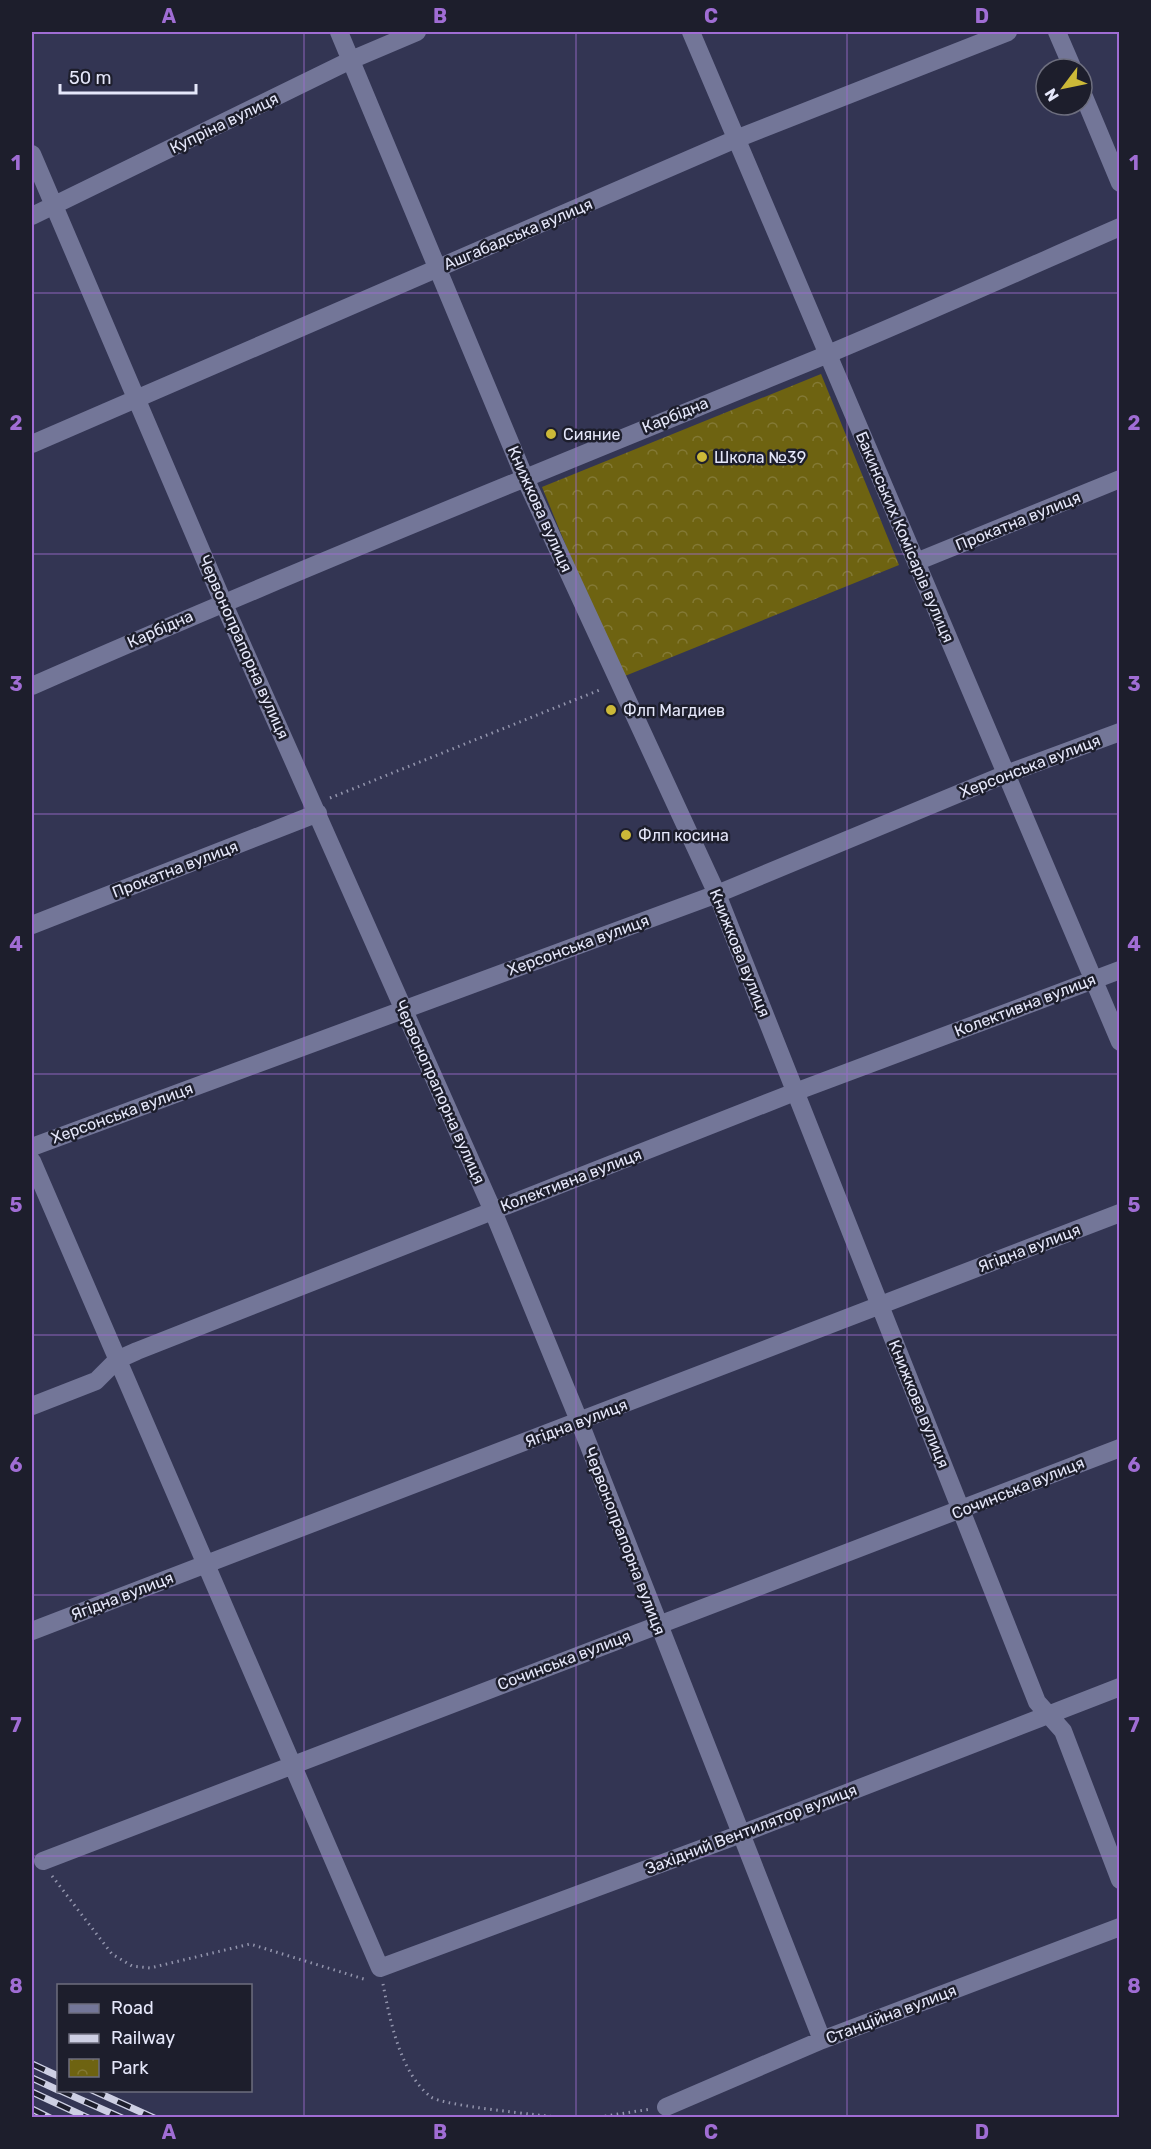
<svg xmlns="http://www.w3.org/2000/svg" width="1151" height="2149" font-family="Rubik,sans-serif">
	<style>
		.park { fill: url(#park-crowns) }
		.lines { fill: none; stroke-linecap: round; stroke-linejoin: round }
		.path { stroke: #9395ad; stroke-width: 3; stroke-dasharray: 1.5 4.5; stroke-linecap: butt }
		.minor { stroke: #737698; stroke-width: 18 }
		.rail-casing { stroke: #cdcfe3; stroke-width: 7 }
		.rail { stroke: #1d1e2c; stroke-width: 4.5; stroke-dasharray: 14; stroke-linecap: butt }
		.grid { fill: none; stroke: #a06dd4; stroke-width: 1.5; stroke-opacity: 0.55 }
		.poi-dot { fill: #ccb938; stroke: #1d1e2c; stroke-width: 2 }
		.labels { text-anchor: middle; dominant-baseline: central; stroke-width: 5; stroke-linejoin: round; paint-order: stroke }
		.street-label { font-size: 16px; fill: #e5e7fa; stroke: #1d1e2c }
		.poi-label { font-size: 16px; fill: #e5e7fa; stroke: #1d1e2c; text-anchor: start }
		.neatline { fill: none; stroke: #a06dd4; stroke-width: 2 }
		.grid-label { font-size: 20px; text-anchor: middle; font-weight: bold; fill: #a06dd4 }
	</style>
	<defs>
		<pattern id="park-crowns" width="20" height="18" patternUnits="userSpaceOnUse" patternTransform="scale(1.5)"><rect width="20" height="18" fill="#6e6311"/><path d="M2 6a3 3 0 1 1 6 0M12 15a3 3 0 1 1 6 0" fill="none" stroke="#837935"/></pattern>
	</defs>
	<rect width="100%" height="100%" fill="#333553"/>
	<path class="park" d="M 821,374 L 899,565 L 620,678 L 542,487 Z"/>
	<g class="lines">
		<path class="path" d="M 330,798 L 602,689
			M 52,1876 L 112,1954 L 132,1966 L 150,1968 L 250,1944 L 367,1980
			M 383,1984 C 390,2020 400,2073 431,2097 C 443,2106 542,2115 564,2118
			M 593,2118 L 651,2109"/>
		<path class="minor" d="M 339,32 L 524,476 L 717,894 L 1037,1702 L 1063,1731 L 1120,1880
			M 691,32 L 1120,1042
			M 1057,32 L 1073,69
			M 1082,92 L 1120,183
			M 32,154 L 223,602 L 493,1211 L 580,1423 L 822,2040
			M 32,216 L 351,60 L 417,32
			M 32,444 L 736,139 L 1008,32
			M 916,562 L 1120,479
			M 32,686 C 294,571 560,464 826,355 C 924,314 1022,270 1120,227
			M 32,925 L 318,813
			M 32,1147 L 717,894 L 1006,774 L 1120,732
			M 32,1161 L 380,1968 L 741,1834 L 1120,1687
			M 32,1406 L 96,1381 L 117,1360 L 137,1351 L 795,1092 L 1120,970
			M 32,1631 L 1120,1213
			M 43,1861 L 1120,1448
			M 666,2107 L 822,2040 L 1120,1927"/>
		<defs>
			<path id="rail" d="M 32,2064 L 58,2076
				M 32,2078 L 58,2090
				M 59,2090 L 122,2118
				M 92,2090 L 154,2118
				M 32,2092 L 88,2118
				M 32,2109 L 50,2118"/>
		</defs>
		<use href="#rail" class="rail-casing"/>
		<use href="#rail" class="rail"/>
	</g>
	<path class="grid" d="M 304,32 L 304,2118M 576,32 L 576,2118M 847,32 L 847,2118M 32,293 L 1120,293M 32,554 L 1120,554M 32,814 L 1120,814M 32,1074 L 1120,1074M 32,1335 L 1120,1335M 32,1595 L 1120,1595M 32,1856 L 1120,1856"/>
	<g class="poi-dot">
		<circle cx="551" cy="434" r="6"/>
		<circle cx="702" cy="457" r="6"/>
		<circle cx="611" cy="710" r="6"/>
		<circle cx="626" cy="835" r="6"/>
	</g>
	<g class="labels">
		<g class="street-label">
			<text transform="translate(224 123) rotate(-26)">Купріна вулиця</text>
			<text transform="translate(518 234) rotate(-23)">Ашгабадська вулиця</text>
			<text transform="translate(675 415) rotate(-22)">Карбідна</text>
			<text transform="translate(540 509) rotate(66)">Книжкова вулиця</text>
			<text transform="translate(1018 521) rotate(-22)">Прокатна вулиця</text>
			<text transform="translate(905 537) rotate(67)">Бакинських Комісарів вулиця</text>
			<text transform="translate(160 629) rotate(-24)">Карбідна</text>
			<text transform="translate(244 647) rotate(66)">Червонопрапорна вулиця</text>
			<text transform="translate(1030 766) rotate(-21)">Херсонська вулиця</text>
			<text transform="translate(175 869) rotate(-21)">Прокатна вулиця</text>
			<text transform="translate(578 945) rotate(-20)">Херсонська вулиця</text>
			<text transform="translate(740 953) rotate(68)">Книжкова вулиця</text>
			<text transform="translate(1025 1005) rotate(-21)">Колективна вулиця</text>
			<text transform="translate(440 1092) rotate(66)">Червонопрапорна вулиця</text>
			<text transform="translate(122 1113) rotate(-20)">Херсонська вулиця</text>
			<text transform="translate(571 1180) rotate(-21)">Колективна вулиця</text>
			<text transform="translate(1029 1248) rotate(-21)">Ягідна вулиця</text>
			<text transform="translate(919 1404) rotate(68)">Книжкова вулиця</text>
			<text transform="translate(576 1423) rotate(-21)">Ягідна вулиця</text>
			<text transform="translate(1018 1488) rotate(-22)">Сочинська вулиця</text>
			<text transform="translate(625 1541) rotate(69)">Червонопрапорна вулиця</text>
			<text transform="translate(122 1596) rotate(-21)">Ягідна вулиця</text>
			<text transform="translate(564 1660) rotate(-21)">Сочинська вулиця</text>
			<text transform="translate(751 1829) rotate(-21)">Західний Вентилятор вулиця</text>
			<text transform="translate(891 2014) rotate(-21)">Станційна вулиця</text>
		</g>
		<g class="poi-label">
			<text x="563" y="434">Сияние</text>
			<text x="714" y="457">Школа №39</text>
			<text x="623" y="710">Флп Магдиев</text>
			<text x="638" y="835">Флп косина</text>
		</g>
	</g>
	<rect width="1151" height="2149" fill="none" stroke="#1d1e2c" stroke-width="66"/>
	<rect x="57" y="1984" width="195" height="108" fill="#1d1e2c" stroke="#6d6e7e" stroke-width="1.5"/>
	<rect x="69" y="2004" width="30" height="9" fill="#737698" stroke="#6d6e7e" stroke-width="1.5"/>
	<text x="111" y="2014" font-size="18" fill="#e5e7fa">Road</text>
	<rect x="69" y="2034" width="30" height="9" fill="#cdcfe3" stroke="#6d6e7e" stroke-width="1.5"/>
	<text x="111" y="2044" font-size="18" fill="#e5e7fa">Railway</text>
	<rect x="69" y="2059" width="30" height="18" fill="url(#park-crowns)" stroke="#6d6e7e" stroke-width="1.5"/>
	<text x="111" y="2074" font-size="18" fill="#e5e7fa">Park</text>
	<g transform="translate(1064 87) rotate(238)"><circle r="28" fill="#1d1e2c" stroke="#6d6e7e" stroke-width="1.5"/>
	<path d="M0-4.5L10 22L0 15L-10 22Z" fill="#ccb938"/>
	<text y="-9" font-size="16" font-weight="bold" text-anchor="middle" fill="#e5e7fa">N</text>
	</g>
	<path d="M60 84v9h136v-9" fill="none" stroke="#e5e7fa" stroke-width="3"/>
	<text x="69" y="84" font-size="18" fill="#e5e7fa" stroke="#1d1e2c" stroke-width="4.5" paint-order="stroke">50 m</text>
	<rect x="33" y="33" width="1085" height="2083" class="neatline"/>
	<g class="grid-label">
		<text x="169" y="23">A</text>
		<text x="440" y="23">B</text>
		<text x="711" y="23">C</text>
		<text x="982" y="23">D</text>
		<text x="16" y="170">1</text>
		<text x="1134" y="170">1</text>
		<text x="16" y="430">2</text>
		<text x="1134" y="430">2</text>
		<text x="16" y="691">3</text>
		<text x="1134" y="691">3</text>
		<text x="16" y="951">4</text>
		<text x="1134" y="951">4</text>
		<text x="16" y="1212">5</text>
		<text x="1134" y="1212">5</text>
		<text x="16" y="1472">6</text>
		<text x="1134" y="1472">6</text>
		<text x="16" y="1732">7</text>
		<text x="1134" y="1732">7</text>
		<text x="16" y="1993">8</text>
		<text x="1134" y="1993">8</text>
		<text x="169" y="2139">A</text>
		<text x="440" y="2139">B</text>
		<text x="711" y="2139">C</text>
		<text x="982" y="2139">D</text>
	</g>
</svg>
